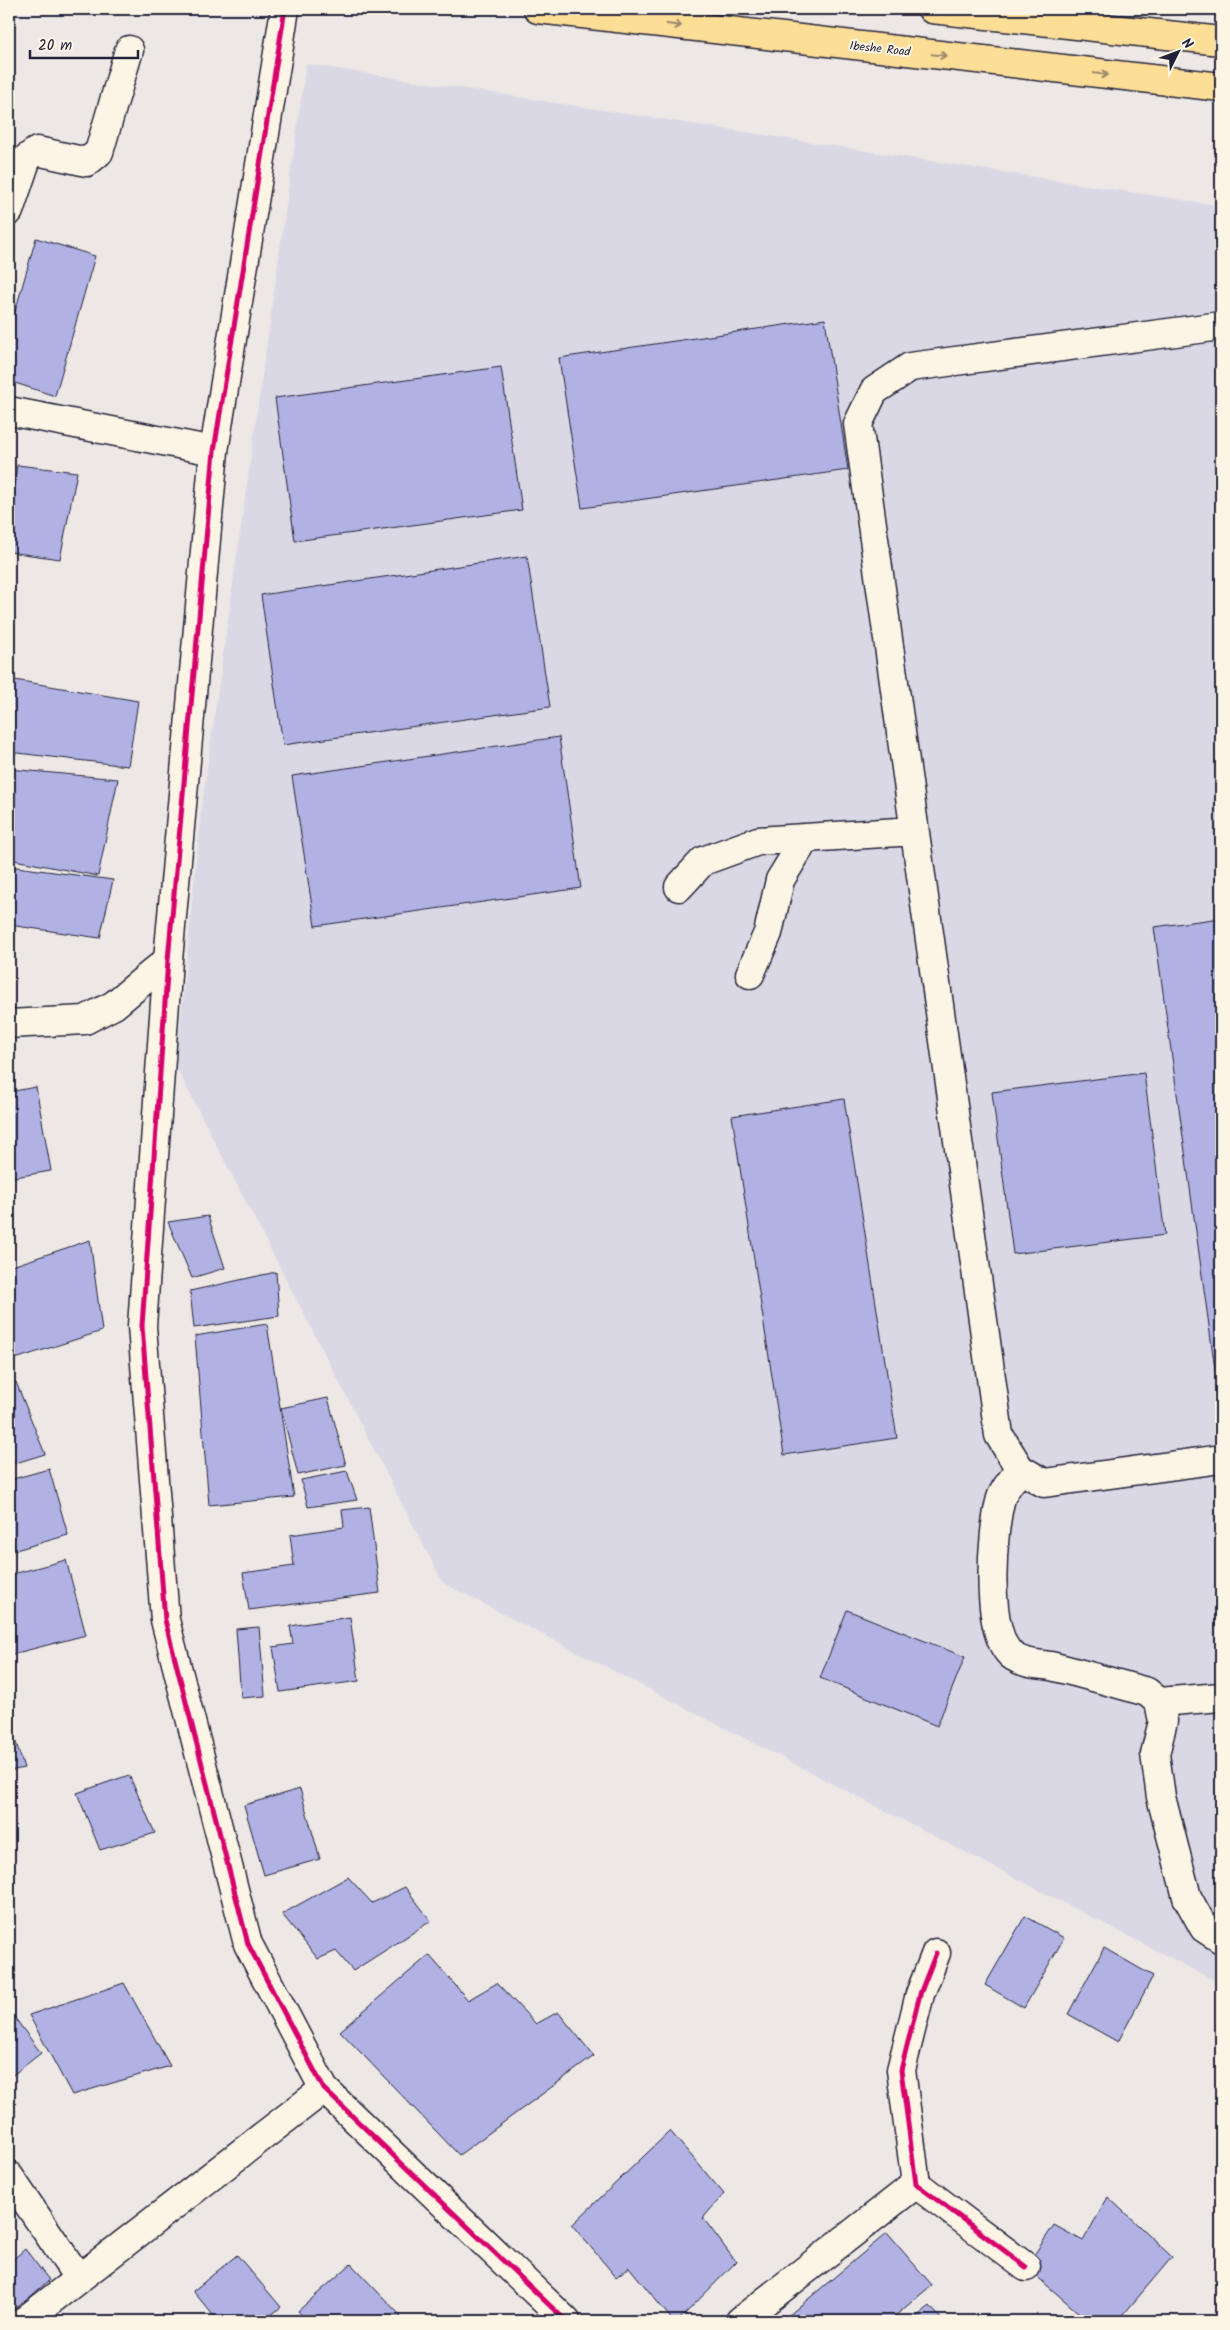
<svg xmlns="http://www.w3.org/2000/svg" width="1230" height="2330" font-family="Kalam,sans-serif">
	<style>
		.built { fill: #dbd8e5 }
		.building { fill: #b0b2e4; stroke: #22223b }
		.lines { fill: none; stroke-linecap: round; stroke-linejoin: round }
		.minor-casing { stroke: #22223b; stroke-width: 31 }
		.major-casing { stroke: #22223b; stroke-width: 31 }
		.minor { stroke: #fcf5e5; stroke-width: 28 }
		.major { stroke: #fdde96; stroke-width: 28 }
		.cycleway-casing { stroke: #fcf5e5; stroke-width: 8 }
		.cycleway { stroke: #d6006c; stroke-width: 5 }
		.oneway { stroke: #9a896d }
		.labels { text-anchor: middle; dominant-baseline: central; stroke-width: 4; stroke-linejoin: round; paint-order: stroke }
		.street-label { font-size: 12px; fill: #22223b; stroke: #fcf5e5 }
	</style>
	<rect width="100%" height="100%" fill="#ede8e5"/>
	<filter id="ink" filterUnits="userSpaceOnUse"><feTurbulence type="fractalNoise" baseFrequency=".02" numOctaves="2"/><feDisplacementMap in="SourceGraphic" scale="10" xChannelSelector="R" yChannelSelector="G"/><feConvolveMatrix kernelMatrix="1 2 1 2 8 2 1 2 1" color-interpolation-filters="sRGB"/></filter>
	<g filter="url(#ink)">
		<path class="built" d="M 306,64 L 1221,206 L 1221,1984 L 443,1583 L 176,1067 L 201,811 Z"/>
		<path class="building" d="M 36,238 L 95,256 L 55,396 L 9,381 L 9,333 Z
			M 825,319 L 848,470 L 582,508 L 559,358 Z
			M 501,367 L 522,510 L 295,541 L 275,398 Z
			M 17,465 L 77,472 L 60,559 L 9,552 L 9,521 Z
			M 527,556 L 550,707 L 283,745 L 261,595 Z
			M 9,679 L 138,701 L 128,766 L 9,752 Z
			M 559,737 L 581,888 L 315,926 L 292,776 Z
			M 9,769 L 118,779 L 98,876 L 9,859 Z
			M 9,866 L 113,880 L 100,938 L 9,925 Z
			M 1221,918 L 1221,1391 L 1218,1391 L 1154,927 Z
			M 1144,1073 L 1165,1235 L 1013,1254 L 992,1092 Z
			M 36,1087 L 51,1171 L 9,1178 L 9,1092 Z
			M 844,1099 L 897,1438 L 784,1455 L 732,1116 Z
			M 208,1216 L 225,1268 L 192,1278 L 168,1222 Z
			M 90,1240 L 102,1331 L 9,1361 L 9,1267 Z
			M 276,1272 L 279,1316 L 194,1328 L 190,1291 Z
			M 267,1324 L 294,1497 L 209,1505 L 195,1336 Z
			M 16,1382 L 45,1454 L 9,1465 L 9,1384 Z
			M 328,1398 L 346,1465 L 298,1475 L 281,1408 Z
			M 49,1469 L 68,1535 L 9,1552 L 9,1480 Z
			M 347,1471 L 357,1500 L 308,1507 L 301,1480 Z
			M 369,1507 L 380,1593 L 249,1610 L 243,1573 L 294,1566 L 290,1535 L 344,1527 L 342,1510 Z
			M 66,1560 L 86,1635 L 9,1655 L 9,1575 Z
			M 847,1610 L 965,1657 L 937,1726 L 820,1678 Z
			M 350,1617 L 359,1681 L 280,1692 L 273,1647 L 293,1644 L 290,1626 Z
			M 259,1627 L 265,1696 L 241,1698 L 236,1629 Z
			M 9,1687 L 15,1707 L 9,1709 Z
			M 15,1739 L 24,1768 L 9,1771 L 9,1741 Z
			M 129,1775 L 155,1833 L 100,1850 L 77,1793 Z
			M 300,1789 L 320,1859 L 264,1875 L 244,1805 Z
			M 348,1877 L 372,1903 L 405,1887 L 431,1921 L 353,1971 L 336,1951 L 318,1959 L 282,1914 Z
			M 1025,1916 L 1064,1938 L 1024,2008 L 985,1985 Z
			M 1104,1948 L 1153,1976 L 1118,2042 L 1068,2014 Z
			M 429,1955 L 468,2000 L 497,1983 L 536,2024 L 558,2012 L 594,2056 L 459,2155 L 340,2031 Z
			M 124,1983 L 170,2066 L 72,2095 L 29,2015 Z
			M 9,2010 L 41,2053 L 9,2078 Z
			M 670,2131 L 724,2194 L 703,2218 L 736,2262 L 678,2321 L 673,2321 L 629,2267 L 616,2277 L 572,2225 Z
			M 1108,2197 L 1172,2257 L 1118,2321 L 1088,2321 L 1026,2267 L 1054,2225 L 1083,2241 Z
			M 887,2233 L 932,2285 L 889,2321 L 782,2321 Z
			M 25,2249 L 49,2280 L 9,2316 L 9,2263 Z
			M 237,2255 L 281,2307 L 264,2321 L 218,2321 L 193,2291 Z
			M 351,2264 L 401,2316 L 395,2321 L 307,2321 L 298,2311 Z
			M 930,2306 L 943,2321 L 911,2321 Z"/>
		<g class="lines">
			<defs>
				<path id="minor" d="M 285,9 L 214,451 L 168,960 L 142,1326 L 165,1620 L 248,1944 L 324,2089 L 566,2321
					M 9,211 L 27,158 L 37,151 L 87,162 L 99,152 L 129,50
					M 1221,326 L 910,367 L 874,391 L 858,424 L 999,1435 L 1020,1469 L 1044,1483 L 1221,1459
					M 9,411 L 214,451
					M 679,887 L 703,861 L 758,841 L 914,831
					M 750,974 L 768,933 L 780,880 L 805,839
					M 9,1024 L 85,1020 L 114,1005 L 168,960
					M 1020,1469 C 1014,1478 1004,1488 1001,1498 C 992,1530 983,1637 1014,1657 C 1025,1664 1038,1664 1051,1666 C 1083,1674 1115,1683 1147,1692 L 1159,1702 L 1163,1721 L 1155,1754 L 1161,1797 L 1187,1897 L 1204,1928 L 1221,1939
					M 1159,1702 L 1221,1697
					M 936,1953 L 920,1994 L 901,2070 L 916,2184 L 1026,2267
					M 9,2176 L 79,2279
					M 24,2321 L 324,2089
					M 740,2321 L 916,2184"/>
				<path id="major" d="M 538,9 L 1221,87
					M 932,9 L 1221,41"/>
			</defs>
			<use href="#minor" class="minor-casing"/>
			<use href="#major" class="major-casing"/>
			<use href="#minor" class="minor"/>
			<use href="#major" class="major"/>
			<defs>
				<path id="cycleway" d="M 285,9 L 214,451 L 168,960 L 142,1326 L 165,1620 L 248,1944 L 324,2089 L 566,2321
					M 936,1953 L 920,1994 L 901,2070 L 916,2184 L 1026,2267"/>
			</defs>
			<use href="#cycleway" class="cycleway-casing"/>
			<use href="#cycleway" class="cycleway"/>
		</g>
		<defs><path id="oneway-shaft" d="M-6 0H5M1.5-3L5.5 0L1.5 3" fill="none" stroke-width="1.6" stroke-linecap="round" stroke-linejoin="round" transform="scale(1.25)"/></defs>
		<g class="oneway">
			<use href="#oneway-shaft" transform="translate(674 25) rotate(7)"/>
			<use href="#oneway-shaft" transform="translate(939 55) rotate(6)"/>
			<use href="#oneway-shaft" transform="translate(1101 74) rotate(6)"/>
		</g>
	</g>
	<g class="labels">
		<g class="street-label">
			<text transform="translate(880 49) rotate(6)">Ibeshe Road</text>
		</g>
	</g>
	<rect width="1230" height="2330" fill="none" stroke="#fcf5e5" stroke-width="30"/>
	<rect x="15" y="15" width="1200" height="2300" fill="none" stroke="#22223b" stroke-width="2" filter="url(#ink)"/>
	<g transform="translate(1178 52) rotate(48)" stroke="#fcf5e5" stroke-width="4" paint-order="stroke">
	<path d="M0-4L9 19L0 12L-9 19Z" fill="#22223b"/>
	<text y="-8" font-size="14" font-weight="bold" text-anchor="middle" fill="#22223b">N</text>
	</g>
	<path d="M30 50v8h108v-8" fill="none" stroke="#22223b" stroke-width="2.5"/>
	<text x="38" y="50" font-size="15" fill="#22223b" stroke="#fcf5e5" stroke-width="4" paint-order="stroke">20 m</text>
</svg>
